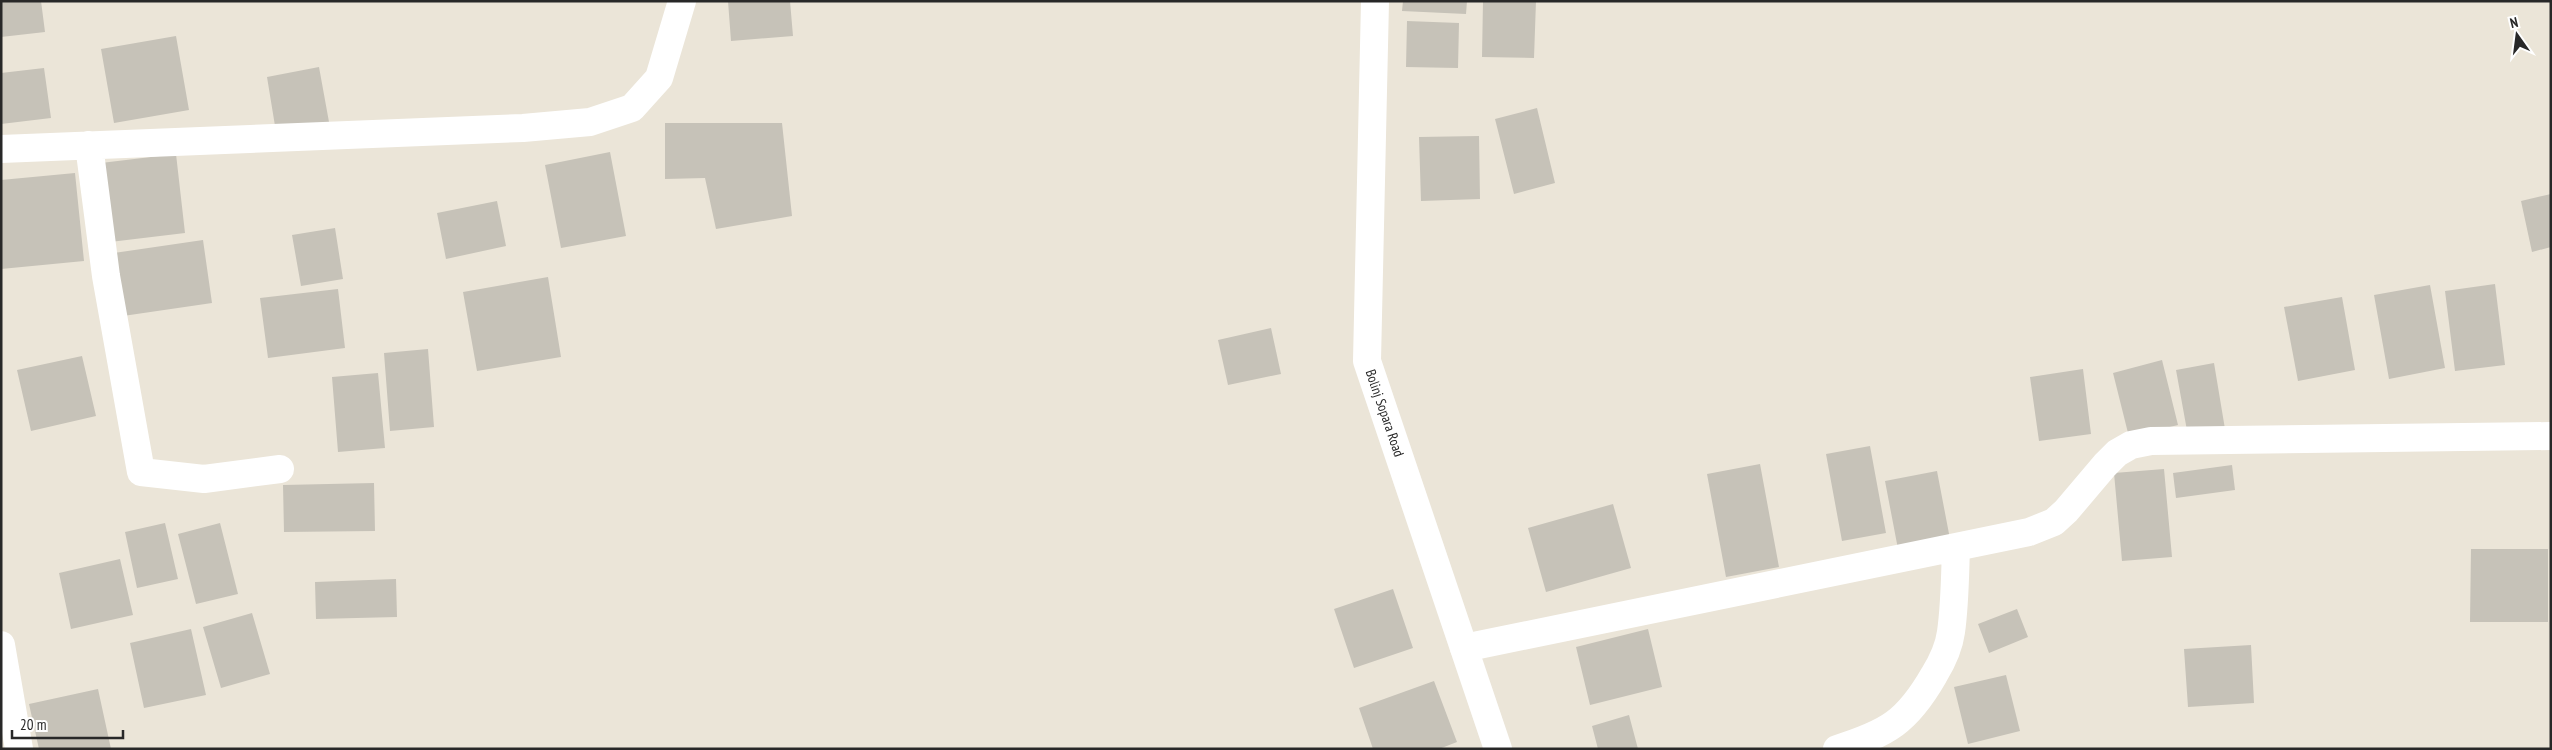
<svg xmlns="http://www.w3.org/2000/svg" width="2552" height="750" font-family="'PT Sans Narrow',sans-serif">
	<style>
		.building { fill: #c6c2b8 }
		.lines { fill: none; stroke-linecap: round; stroke-linejoin: round }
		.street { stroke: #fff; stroke-width: 28 }
		.secondary { stroke: #fff; stroke-width: 28 }
		.labels { text-anchor: middle; dominant-baseline: central; stroke-width: 4.5; stroke-linejoin: round; paint-order: stroke }
		.street-label { font-size: 14px; fill: #282828; stroke: #fff }
	</style>
	<rect width="100%" height="100%" fill="#ebe5d8"/>
	<path class="building" d="M 1,1 L 41,1 L 45,32 L 1,37 Z
		M 728,1 L 790,1 L 793,36 L 731,41 Z
		M 1403,1 L 1467,1 L 1466,14 L 1402,11 Z
		M 1483,1 L 1536,1 L 1534,58 L 1482,57 Z
		M 1407,21 L 1459,23 L 1458,68 L 1406,67 Z
		M 176,36 L 189,110 L 114,123 L 101,49 Z
		M 319,67 L 329,122 L 276,132 L 267,77 Z
		M 44,68 L 51,118 L 1,124 L 1,73 Z
		M 1537,108 L 1555,183 L 1514,194 L 1495,119 Z
		M 665,123 L 782,123 L 792,216 L 716,229 L 705,178 L 665,179 Z
		M 1479,136 L 1480,199 L 1421,201 L 1419,137 Z
		M 610,152 L 626,236 L 561,248 L 545,165 Z
		M 176,154 L 185,233 L 110,242 L 101,163 Z
		M 75,173 L 84,261 L 1,269 L 1,180 Z
		M 2551,194 L 2551,247 L 2532,252 L 2521,201 Z
		M 497,201 L 506,246 L 446,259 L 437,213 Z
		M 335,228 L 343,279 L 301,286 L 292,235 Z
		M 203,240 L 212,303 L 123,316 L 114,253 Z
		M 548,277 L 561,357 L 477,371 L 463,292 Z
		M 2495,284 L 2505,365 L 2455,371 L 2445,291 Z
		M 2430,285 L 2445,368 L 2389,379 L 2374,295 Z
		M 338,289 L 345,348 L 268,358 L 260,298 Z
		M 2342,297 L 2355,370 L 2298,381 L 2284,307 Z
		M 1271,328 L 1281,374 L 1228,385 L 1218,340 Z
		M 428,349 L 434,427 L 390,431 L 384,353 Z
		M 82,356 L 96,416 L 31,431 L 17,370 Z
		M 2162,360 L 2178,425 L 2129,437 L 2113,373 Z
		M 2214,363 L 2225,429 L 2188,436 L 2176,370 Z
		M 2083,369 L 2091,434 L 2039,441 L 2030,377 Z
		M 378,373 L 385,448 L 338,452 L 332,377 Z
		M 1870,446 L 1886,533 L 1842,541 L 1826,454 Z
		M 1760,464 L 1779,567 L 1726,577 L 1707,474 Z
		M 2232,465 L 2235,490 L 2176,498 L 2173,473 Z
		M 2164,469 L 2172,557 L 2122,561 L 2114,473 Z
		M 1937,471 L 1950,539 L 1898,549 L 1885,481 Z
		M 374,483 L 375,531 L 284,532 L 283,485 Z
		M 1613,504 L 1631,568 L 1546,592 L 1528,528 Z
		M 165,523 L 178,579 L 137,588 L 125,532 Z
		M 220,523 L 238,594 L 196,604 L 178,534 Z
		M 2471,549 L 2548,549 L 2548,622 L 2470,622 Z
		M 120,559 L 133,615 L 71,629 L 59,573 Z
		M 396,579 L 397,617 L 316,619 L 315,582 Z
		M 1393,589 L 1413,648 L 1354,668 L 1334,609 Z
		M 2017,609 L 2028,637 L 1989,653 L 1978,624 Z
		M 252,613 L 270,674 L 221,688 L 203,627 Z
		M 191,629 L 206,695 L 144,708 L 130,643 Z
		M 1648,629 L 1662,687 L 1590,705 L 1576,647 Z
		M 2251,645 L 2254,703 L 2188,707 L 2184,649 Z
		M 2006,675 L 2020,731 L 1968,744 L 1954,687 Z
		M 1434,681 L 1457,742 L 1439,749 L 1373,749 L 1359,708 Z
		M 98,689 L 111,749 L 39,749 L 29,704 Z
		M 1629,715 L 1638,749 L 1598,749 L 1592,726 Z"/>
	<g class="lines">
		<path class="street" d="M 89,145 L 106,276 L 141,472 L 204,479 L 280,469
			M 1,149 L 523,128 L 590,122 L 632,108 L 659,78 L 682,1
			M 1,645 L 19,749
			M 1464,648 L 2029,532 L 2054,522 L 2066,511 L 2105,465 L 2117,453 L 2131,445 L 2151,441 L 2551,436
			M 1837,749 C 1888,733 1907,722 1934,675 C 1942,662 1949,647 1951,632 C 1955,604 1955,575 1956,547"/>
		<path class="secondary" d="M 1375,1 L 1367,361 L 1498,749"/>
	</g>
	<g class="labels">
		<g class="street-label">
			<text transform="translate(1385 413) rotate(71)">Bolinj Sopara Road</text>
		</g>
	</g>
	<rect width="2552" height="750" fill="none" stroke="#282828" stroke-width="5"/>
	<g transform="translate(2517 35) rotate(346)" stroke="#ffffff" stroke-width="4" paint-order="stroke">
	<path d="M0-4L9 19L0 12L-9 19Z" fill="#282828"/>
	<text y="-8" font-size="14" font-weight="bold" text-anchor="middle" fill="#282828">N</text>
	</g>
	<path d="M12 730v8h111v-8" fill="none" stroke="#282828" stroke-width="2.5"/>
	<text x="20" y="730" font-size="15" fill="#282828" stroke="#ffffff" stroke-width="4" paint-order="stroke">20 m</text>
</svg>
